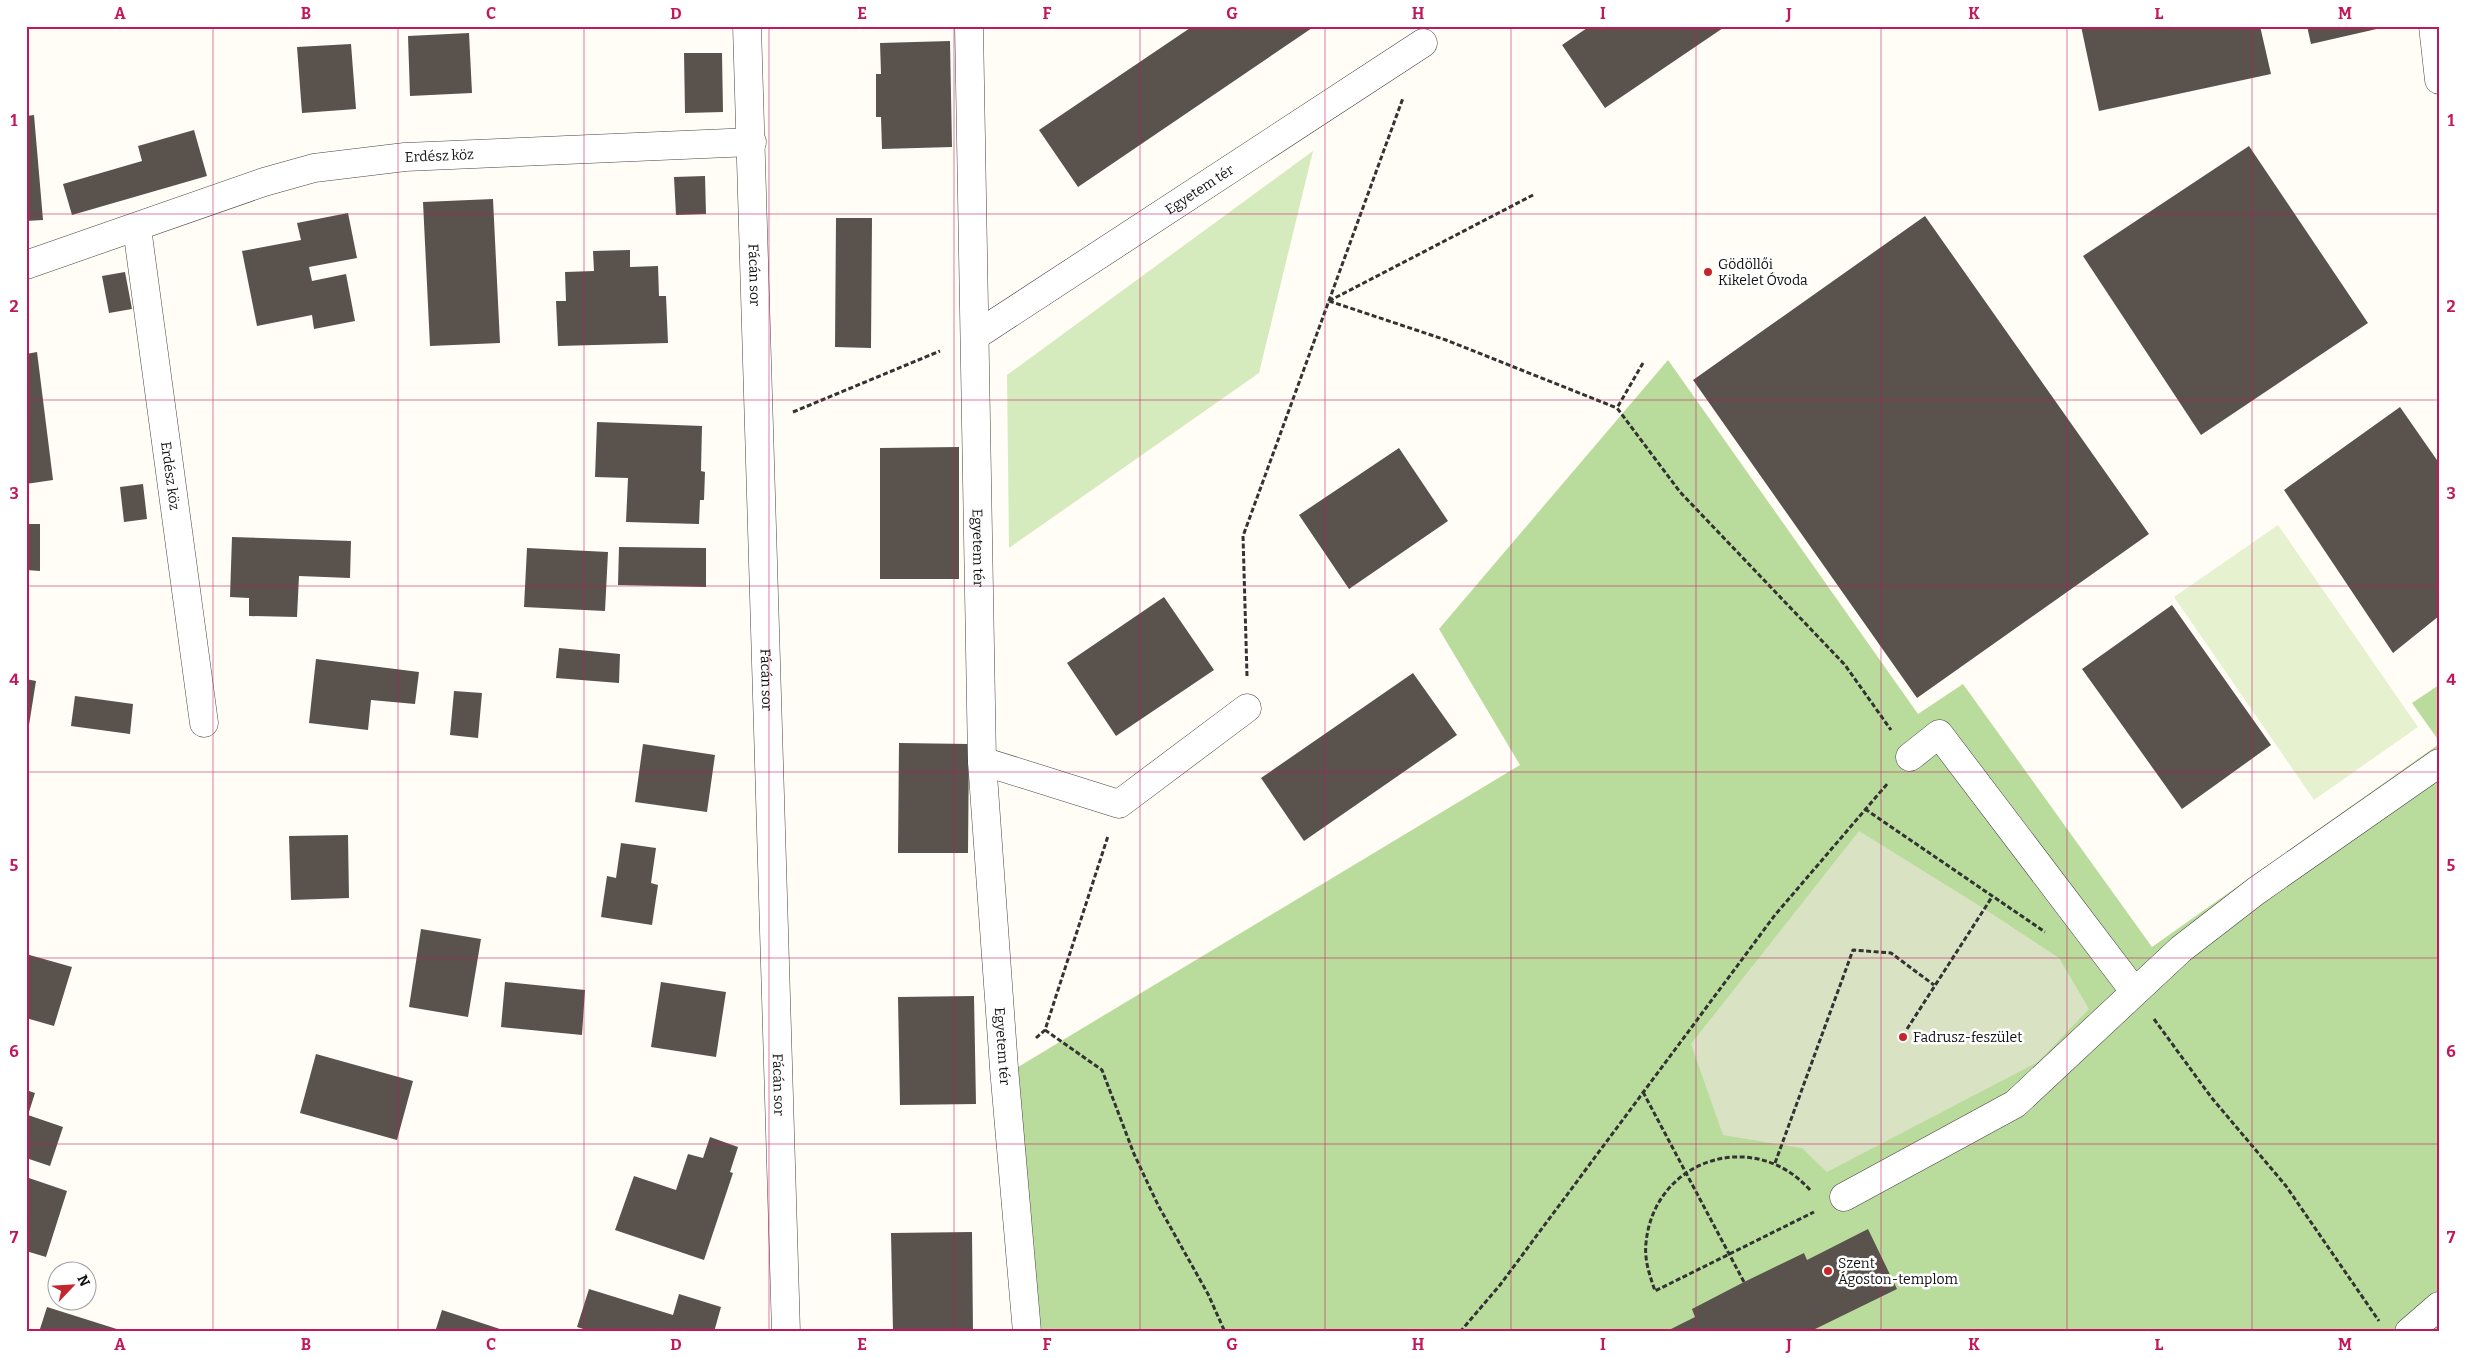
<svg xmlns="http://www.w3.org/2000/svg" width="2465" height="1358" font-family="Bitter,serif">
	<style>
		.green { fill: #d5ebbd }
		.forest { fill: #b9dc9c }
		.cemetery { fill: #d9e3c4 }
		.pitch { fill: #e6f2cf }
		.building { fill: #5a524d }
		.lines { fill: none; stroke-linecap: round; stroke-linejoin: round }
		.minor-casing { stroke: #444; stroke-width: 29 }
		.path { stroke: #333; stroke-width: 3; stroke-dasharray: 5 2.5; stroke-linecap: butt }
		.minor { stroke: #fff; stroke-width: 28 }
		.grid { fill: none; stroke: #c2185b; stroke-width: 1; stroke-opacity: 0.55 }
		.poi-dot { fill: #c4262e; stroke: #fff; stroke-width: 2 }
		.labels { text-anchor: middle; dominant-baseline: central; stroke-width: 5; stroke-linejoin: round; paint-order: stroke }
		.street-label { font-size: 14px; fill: #111; stroke: #fff }
		.poi-label { font-size: 14px; fill: #111; stroke: #fff; text-anchor: start }
		.neatline { fill: none; stroke: #c2185b; stroke-width: 2 }
		.grid-label { font-size: 16px; text-anchor: middle; font-weight: bold; fill: #c2185b }
	</style>
	<rect width="100%" height="100%" fill="#fffdf5"/>
	<path class="green" d="M 1313,151 L 1259,373 L 1009,548 L 1007,375 Z"/>
	<path class="forest" d="M 1668,360 L 1918,714 L 1963,684 L 2152,947 L 2439,744 L 2439,1332 L 1036,1332 L 1013,1070 L 1520,765 L 1439,629 Z
		M 2439,685 L 2439,741 L 2412,703 Z"/>
	<path class="cemetery" d="M 1859,831 L 1983,908 L 2059,958 L 2089,1009 L 2038,1062 L 1827,1172 L 1802,1148 L 1723,1135 L 1691,1044 Z"/>
	<path class="pitch" d="M 2278,525 L 2418,727 L 2314,800 L 2174,597 Z"/>
	<path class="building" d="M 1193,26 L 1315,26 L 1078,187 L 1039,130 Z
		M 1590,26 L 1726,26 L 1605,108 L 1562,45 Z
		M 2081,26 L 2260,26 L 2271,74 L 2099,111 Z
		M 2307,26 L 2380,26 L 2381,28 L 2311,44 Z
		M 469,33 L 472,93 L 410,96 L 408,36 Z
		M 950,41 L 952,147 L 882,149 L 881,117 L 876,117 L 876,74 L 881,74 L 880,43 Z
		M 351,44 L 356,109 L 302,113 L 297,47 Z
		M 684,53 L 722,53 L 723,112 L 685,113 Z
		M 34,115 L 43,220 L 26,221 L 26,116 Z
		M 194,130 L 207,176 L 72,215 L 63,184 L 142,161 L 138,146 Z
		M 2249,146 L 2368,323 L 2201,435 L 2083,256 Z
		M 705,176 L 706,214 L 676,215 L 674,177 Z
		M 493,199 L 500,343 L 430,346 L 423,202 Z
		M 348,213 L 357,258 L 309,267 L 312,281 L 346,274 L 355,321 L 314,329 L 312,315 L 257,326 L 242,251 L 301,240 L 297,223 Z
		M 1925,216 L 2149,534 L 1917,698 L 1693,380 Z
		M 836,218 L 872,218 L 871,348 L 835,347 Z
		M 630,250 L 630,267 L 658,266 L 659,296 L 666,296 L 668,343 L 558,346 L 556,301 L 566,301 L 565,272 L 594,271 L 593,251 Z
		M 125,272 L 132,309 L 109,313 L 102,276 Z
		M 37,352 L 53,480 L 26,484 L 26,354 Z
		M 2400,407 L 2439,463 L 2439,616 L 2393,653 L 2284,490 Z
		M 597,422 L 702,426 L 701,471 L 705,472 L 704,500 L 700,500 L 699,524 L 626,522 L 628,478 L 595,477 Z
		M 959,447 L 959,579 L 880,579 L 880,448 Z
		M 1399,448 L 1448,521 L 1349,589 L 1299,515 Z
		M 143,484 L 147,519 L 124,522 L 120,487 Z
		M 26,524 L 40,524 L 40,571 L 26,570 Z
		M 232,537 L 351,541 L 350,578 L 299,576 L 297,617 L 249,616 L 249,598 L 230,597 Z
		M 619,547 L 706,548 L 706,587 L 618,585 Z
		M 527,548 L 608,552 L 605,611 L 524,607 Z
		M 1164,597 L 1214,670 L 1116,736 L 1067,663 Z
		M 2172,605 L 2271,745 L 2182,809 L 2082,669 Z
		M 559,648 L 620,654 L 619,683 L 556,678 Z
		M 316,659 L 419,672 L 415,704 L 371,700 L 368,730 L 309,723 Z
		M 1413,673 L 1457,735 L 1304,841 L 1261,778 Z
		M 26,679 L 36,681 L 29,725 L 26,724 Z
		M 454,691 L 482,693 L 478,738 L 450,735 Z
		M 75,696 L 133,704 L 130,734 L 71,726 Z
		M 899,743 L 969,744 L 968,853 L 898,853 Z
		M 643,744 L 715,755 L 707,812 L 635,802 Z
		M 348,835 L 349,898 L 291,900 L 289,836 Z
		M 621,843 L 656,848 L 651,883 L 658,885 L 652,925 L 601,917 L 607,876 L 616,878 Z
		M 421,929 L 481,939 L 468,1017 L 409,1007 Z
		M 26,954 L 72,967 L 54,1026 L 26,1018 Z
		M 505,982 L 585,990 L 582,1035 L 501,1027 Z
		M 661,982 L 726,992 L 716,1057 L 651,1047 Z
		M 974,996 L 976,1104 L 900,1105 L 898,997 Z
		M 316,1054 L 413,1081 L 397,1140 L 300,1113 Z
		M 26,1090 L 35,1093 L 28,1115 L 63,1127 L 50,1166 L 26,1158 Z
		M 710,1137 L 738,1147 L 730,1172 L 733,1173 L 704,1260 L 615,1230 L 634,1176 L 676,1190 L 688,1154 L 703,1158 Z
		M 26,1177 L 67,1191 L 46,1257 L 26,1251 Z
		M 1868,1229 L 1897,1289 L 1809,1332 L 1665,1332 L 1695,1317 L 1692,1309 L 1744,1282 L 1804,1253 L 1807,1260 Z
		M 972,1232 L 973,1332 L 893,1332 L 891,1233 Z
		M 589,1289 L 673,1315 L 679,1294 L 721,1307 L 714,1332 L 593,1332 L 577,1327 Z
		M 47,1307 L 123,1331 L 123,1332 L 39,1332 Z
		M 442,1310 L 506,1331 L 506,1332 L 435,1332 Z"/>
	<g class="lines">
		<defs>
			<g id="minor">
				<path id="s1" d="M 747,26 L 786,1332"/>
				<path id="s2" d="M 969,26 L 982,761 L 1004,1068 L 1027,1332"/>
				<path d="M 2433,26 L 2439,80"/>
				<path id="s3" d="M 137,228 L 204,723"/>
				<path id="s4" d="M 26,265 L 264,182 L 314,168 L 405,157 L 752,142"/>
				<path id="s5" d="M 975,336 L 1423,43"/>
				<path d="M 1910,757 L 1939,734 L 2134,991"/>
				<path d="M 982,761 L 1119,804 L 1247,708"/>
				<path d="M 1844,1197 L 2015,1104 L 2181,949 L 2256,891 L 2439,763"/>
				<path d="M 2409,1332 L 2439,1306"/>
			</g>
		</defs>
		<use href="#minor" class="minor-casing"/>
		<path class="path" d="M 1329,301 L 1446,340 L 1617,408
			M 1329,301 L 1535,194
			M 1643,363 L 1617,408 L 1680,492 L 1845,665 L 1891,730
			M 793,412 L 940,351
			M 1247,676 L 1243,536 L 1403,98
			M 1865,809 L 2045,932
			M 2154,1019 L 2211,1097 L 2286,1186 L 2379,1321
			M 1907,1029 L 1992,897
			M 1045,1030 L 1102,1070 L 1134,1154 L 1158,1205 L 1208,1294 L 1225,1332
			M 1036,1038 L 1045,1030 L 1108,836
			M 1643,1092 L 1744,1282
			M 1775,1163 L 1853,950 L 1891,953 L 1934,985
			M 1810,1190 C 1754,1127 1654,1159 1646,1243 C 1644,1260 1650,1276 1655,1291 L 1814,1212
			M 1460,1332 L 1500,1285 L 1775,915 L 1888,783"/>
		<use href="#minor" class="minor"/>
	</g>
	<path class="grid" d="M 213,26 L 213,1332M 398,26 L 398,1332M 584,26 L 584,1332M 769,26 L 769,1332M 954,26 L 954,1332M 1140,26 L 1140,1332M 1325,26 L 1325,1332M 1511,26 L 1511,1332M 1696,26 L 1696,1332M 1881,26 L 1881,1332M 2067,26 L 2067,1332M 2252,26 L 2252,1332M 26,214 L 2439,214M 26,400 L 2439,400M 26,586 L 2439,586M 26,772 L 2439,772M 26,958 L 2439,958M 26,1144 L 2439,1144"/>
	<g class="poi-dot">
		<circle cx="1708" cy="272" r="5"/>
		<circle cx="1903" cy="1037" r="5"/>
		<circle cx="1828" cy="1271" r="5"/>
	</g>
	<g class="labels">
		<g class="street-label">
			<text stroke="none"><textPath href="#s4" startOffset="430">Erdész köz</textPath></text>
			<text stroke="none"><textPath href="#s5" startOffset="268">Egyetem tér</textPath></text>
			<text stroke="none"><textPath href="#s1" startOffset="249">Fácán sor</textPath></text>
			<text stroke="none"><textPath href="#s3" startOffset="250">Erdész köz</textPath></text>
			<text stroke="none"><textPath href="#s2" startOffset="522">Egyetem tér</textPath></text>
			<text stroke="none"><textPath href="#s1" startOffset="654">Fácán sor</textPath></text>
			<text stroke="none"><textPath href="#s2" startOffset="1021">Egyetem tér</textPath></text>
			<text stroke="none"><textPath href="#s1" startOffset="1059">Fácán sor</textPath></text>
		</g>
		<g class="poi-label">
			<text x="1718" y="264">Gödöllői<tspan x="1718" dy="16">Kikelet Óvoda</tspan></text>
			<text x="1913" y="1037">Fadrusz-feszület</text>
			<text x="1838" y="1263">Szent<tspan x="1838" dy="16">Ágoston-templom</tspan></text>
		</g>
	</g>
	<rect width="2465" height="1358" fill="none" stroke="#ffffff" stroke-width="55"/>
	<g transform="translate(72 1286) rotate(65)"><circle r="24" fill="#ffffff" stroke="#a0a0a0"/>
	<path d="M0-4L9 19L0 12L-9 19Z" fill="#c4262e"/>
	<text y="-8" font-size="14" font-weight="bold" text-anchor="middle" fill="#111111">N</text>
	</g>
	<rect x="28" y="28" width="2410" height="1302" class="neatline"/>
	<g class="grid-label">
		<text x="120" y="19">A</text>
		<text x="306" y="19">B</text>
		<text x="491" y="19">C</text>
		<text x="676" y="19">D</text>
		<text x="862" y="19">E</text>
		<text x="1047" y="19">F</text>
		<text x="1232" y="19">G</text>
		<text x="1418" y="19">H</text>
		<text x="1603" y="19">I</text>
		<text x="1789" y="19">J</text>
		<text x="1974" y="19">K</text>
		<text x="2159" y="19">L</text>
		<text x="2345" y="19">M</text>
		<text x="14" y="126">1</text>
		<text x="2451" y="126">1</text>
		<text x="14" y="312">2</text>
		<text x="2451" y="312">2</text>
		<text x="14" y="499">3</text>
		<text x="2451" y="499">3</text>
		<text x="14" y="685">4</text>
		<text x="2451" y="685">4</text>
		<text x="14" y="871">5</text>
		<text x="2451" y="871">5</text>
		<text x="14" y="1057">6</text>
		<text x="2451" y="1057">6</text>
		<text x="14" y="1243">7</text>
		<text x="2451" y="1243">7</text>
		<text x="120" y="1350">A</text>
		<text x="306" y="1350">B</text>
		<text x="491" y="1350">C</text>
		<text x="676" y="1350">D</text>
		<text x="862" y="1350">E</text>
		<text x="1047" y="1350">F</text>
		<text x="1232" y="1350">G</text>
		<text x="1418" y="1350">H</text>
		<text x="1603" y="1350">I</text>
		<text x="1789" y="1350">J</text>
		<text x="1974" y="1350">K</text>
		<text x="2159" y="1350">L</text>
		<text x="2345" y="1350">M</text>
	</g>
</svg>
